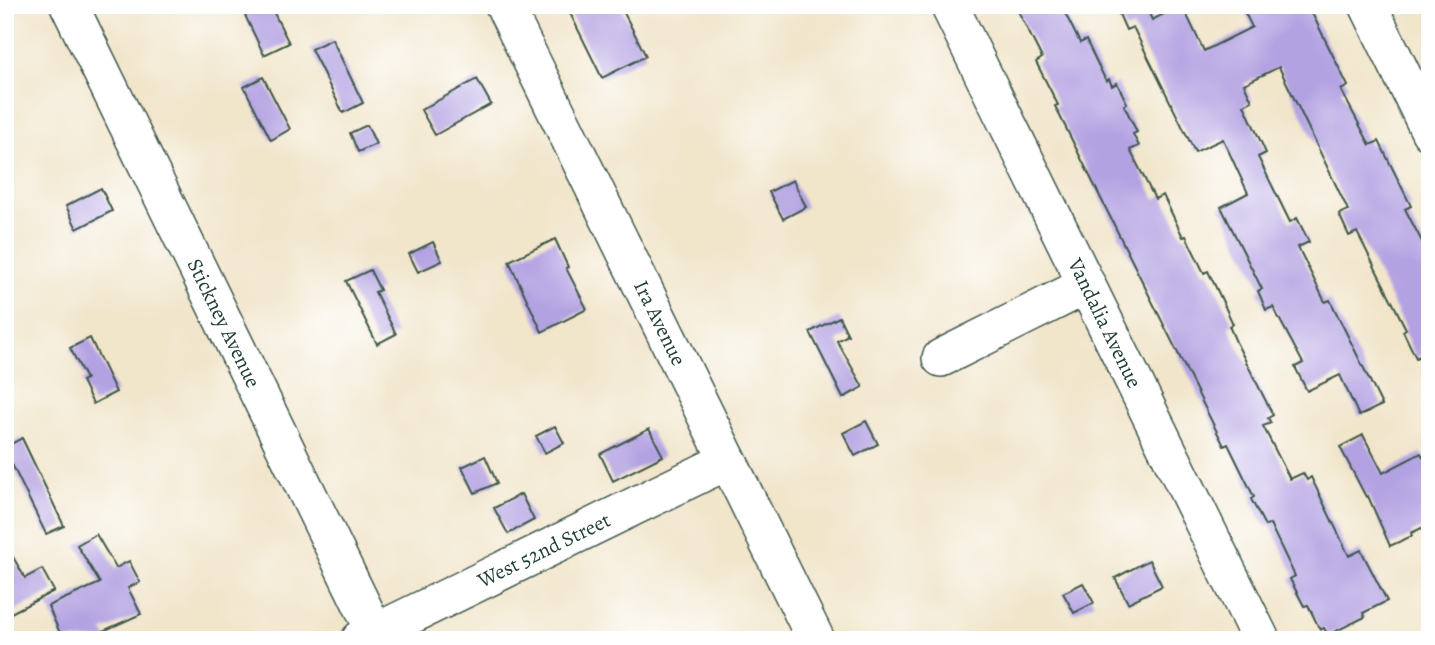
<svg xmlns="http://www.w3.org/2000/svg" width="1435" height="645" font-family="Alegreya,serif">
	<style>
		.building { fill: #b3a2e2 }
		.lines { fill: none; stroke-linecap: round; stroke-linejoin: round }
		.minor-casing { stroke: #3e564a; stroke-width: 40 }
		.minor { stroke: #fff; stroke-width: 37 }
		.labels { text-anchor: middle; dominant-baseline: central; stroke-width: 7; stroke-linejoin: round; paint-order: stroke }
		.street-label { font-size: 21px; fill: #1f3d34; stroke: #fff }
	</style>
	<rect width="100%" height="100%" fill="#fff"/>
	<filter id="ink" filterUnits="userSpaceOnUse"><feTurbulence type="fractalNoise" baseFrequency=".0143" numOctaves="2"/><feDisplacementMap in="SourceGraphic" scale="14" xChannelSelector="R" yChannelSelector="G"/><feConvolveMatrix kernelMatrix="1 2 1 2 8 2 1 2 1" color-interpolation-filters="sRGB"/></filter>
	<filter id="wash" filterUnits="userSpaceOnUse"><feTurbulence type="fractalNoise" baseFrequency=".00686" numOctaves="4" result="noise"/><feDisplacementMap in="SourceGraphic" scale="28" xChannelSelector="R" yChannelSelector="G"/><feGaussianBlur stdDeviation="1.57" result="paint"/><feColorMatrix in="noise" values="0 0 0 0 0 0 0 0 0 0 0 0 0 0 0 0 0 1.4 0 .05"/><feComposite in="paint" operator="in"/></filter>
	<g filter="url(#wash)">
		<rect width="100%" height="100%" fill="#f1e5ca"/>
		<g id="blocks">
			<path class="building" d="M 240,5 L 270,5 L 289,43 L 264,55 Z
				M 566,5 L 620,5 L 646,56 L 602,78 Z
				M 1015,5 L 1061,5 L 1080,43 L 1086,40 L 1106,81 L 1109,79 L 1112,86 L 1117,83 L 1127,103 L 1124,105 L 1137,132 L 1133,134 L 1139,146 L 1130,150 L 1155,199 L 1163,195 L 1183,237 L 1186,236 L 1204,273 L 1208,271 L 1221,298 L 1233,324 L 1229,326 L 1236,342 L 1273,415 L 1268,418 L 1271,423 L 1263,426 L 1290,479 L 1303,473 L 1307,480 L 1311,477 L 1349,556 L 1361,550 L 1387,601 L 1363,613 L 1365,617 L 1328,635 L 1324,628 L 1320,630 L 1308,605 L 1304,606 L 1290,579 L 1295,576 L 1270,524 L 1265,526 L 1251,499 L 1254,497 L 1228,444 L 1224,446 L 1055,106 L 1058,105 L 1036,62 L 1042,58 Z
				M 1115,5 L 1145,5 L 1152,20 L 1182,5 L 1204,51 L 1252,27 L 1241,5 L 1308,5 L 1348,86 L 1341,90 L 1370,145 L 1379,141 L 1411,206 L 1405,209 L 1430,257 L 1430,351 L 1416,358 L 1403,331 L 1406,329 L 1357,232 L 1349,236 L 1339,214 L 1348,210 L 1279,67 L 1244,84 L 1252,101 L 1244,105 L 1266,153 L 1258,157 L 1290,222 L 1297,218 L 1309,242 L 1298,247 L 1325,302 L 1330,300 L 1382,405 L 1359,416 L 1340,375 L 1307,391 L 1295,367 L 1303,363 L 1273,307 L 1266,310 L 1258,291 L 1262,289 L 1221,207 L 1248,193 L 1223,139 L 1195,152 L 1133,27 L 1126,30 Z
				M 332,39 L 363,103 L 343,113 L 311,49 Z
				M 263,77 L 290,129 L 271,140 L 244,87 Z
				M 477,79 L 491,104 L 435,135 L 421,110 Z
				M 367,125 L 376,144 L 358,152 L 350,133 Z
				M 793,180 L 806,207 L 783,219 L 769,192 Z
				M 101,188 L 112,211 L 77,229 L 66,206 Z
				M 555,239 L 568,267 L 566,268 L 587,309 L 542,332 L 509,261 Z
				M 433,242 L 442,261 L 418,272 L 409,254 Z
				M 370,270 L 380,290 L 375,292 L 396,334 L 377,344 L 346,281 Z
				M 839,317 L 848,335 L 837,341 L 863,387 L 843,398 L 810,332 Z
				M 90,338 L 116,392 L 93,404 L 82,381 L 86,379 L 70,348 Z
				M 866,421 L 878,444 L 855,456 L 843,433 Z
				M 555,426 L 564,443 L 545,453 L 536,436 Z
				M 649,429 L 663,456 L 613,481 L 600,454 Z
				M 1363,435 L 1383,473 L 1421,453 L 1430,470 L 1430,524 L 1411,533 L 1412,536 L 1390,546 L 1368,496 L 1366,497 L 1340,447 Z
				M 22,438 L 64,526 L 46,534 L 5,450 L 5,447 Z
				M 485,456 L 497,483 L 475,493 L 462,467 Z
				M 521,494 L 534,520 L 508,534 L 494,508 Z
				M 96,534 L 116,568 L 129,561 L 140,582 L 128,588 L 141,614 L 103,631 L 108,640 L 63,640 L 48,606 L 100,583 L 77,545 Z
				M 5,543 L 25,578 L 42,569 L 54,591 L 5,616 Z
				M 1149,560 L 1162,586 L 1128,603 L 1115,578 Z
				M 1083,583 L 1094,603 L 1074,613 L 1063,593 Z"/>
		</g>
	</g>
	<g filter="url(#ink)">
		<use href="#blocks" fill-opacity="0" stroke="#3e564a" stroke-width="2"/>
		<g class="lines">
			<defs>
				<path id="minor" d="M 69,5 L 379,640
					M 504,5 L 816,640
					M 949,5 L 1261,640
					M 1368,5 L 1430,132
					M 941,358 L 1087,285
					M 360,640 L 727,461"/>
			</defs>
			<use href="#minor" class="minor-casing"/>
			<use href="#minor" class="minor"/>
		</g>
	</g>
	<g class="labels">
		<g class="street-label">
			<text transform="translate(224 323) rotate(64)">Stickney Avenue</text>
			<text transform="translate(660 323) rotate(64)">Ira Avenue</text>
			<text transform="translate(1105 323) rotate(64)">Vandalia Avenue</text>
			<text transform="translate(544 550) rotate(-26)">West 52nd Street</text>
		</g>
	</g>
	<rect width="1435" height="645" fill="none" stroke="#fff" stroke-width="28"/>
</svg>
